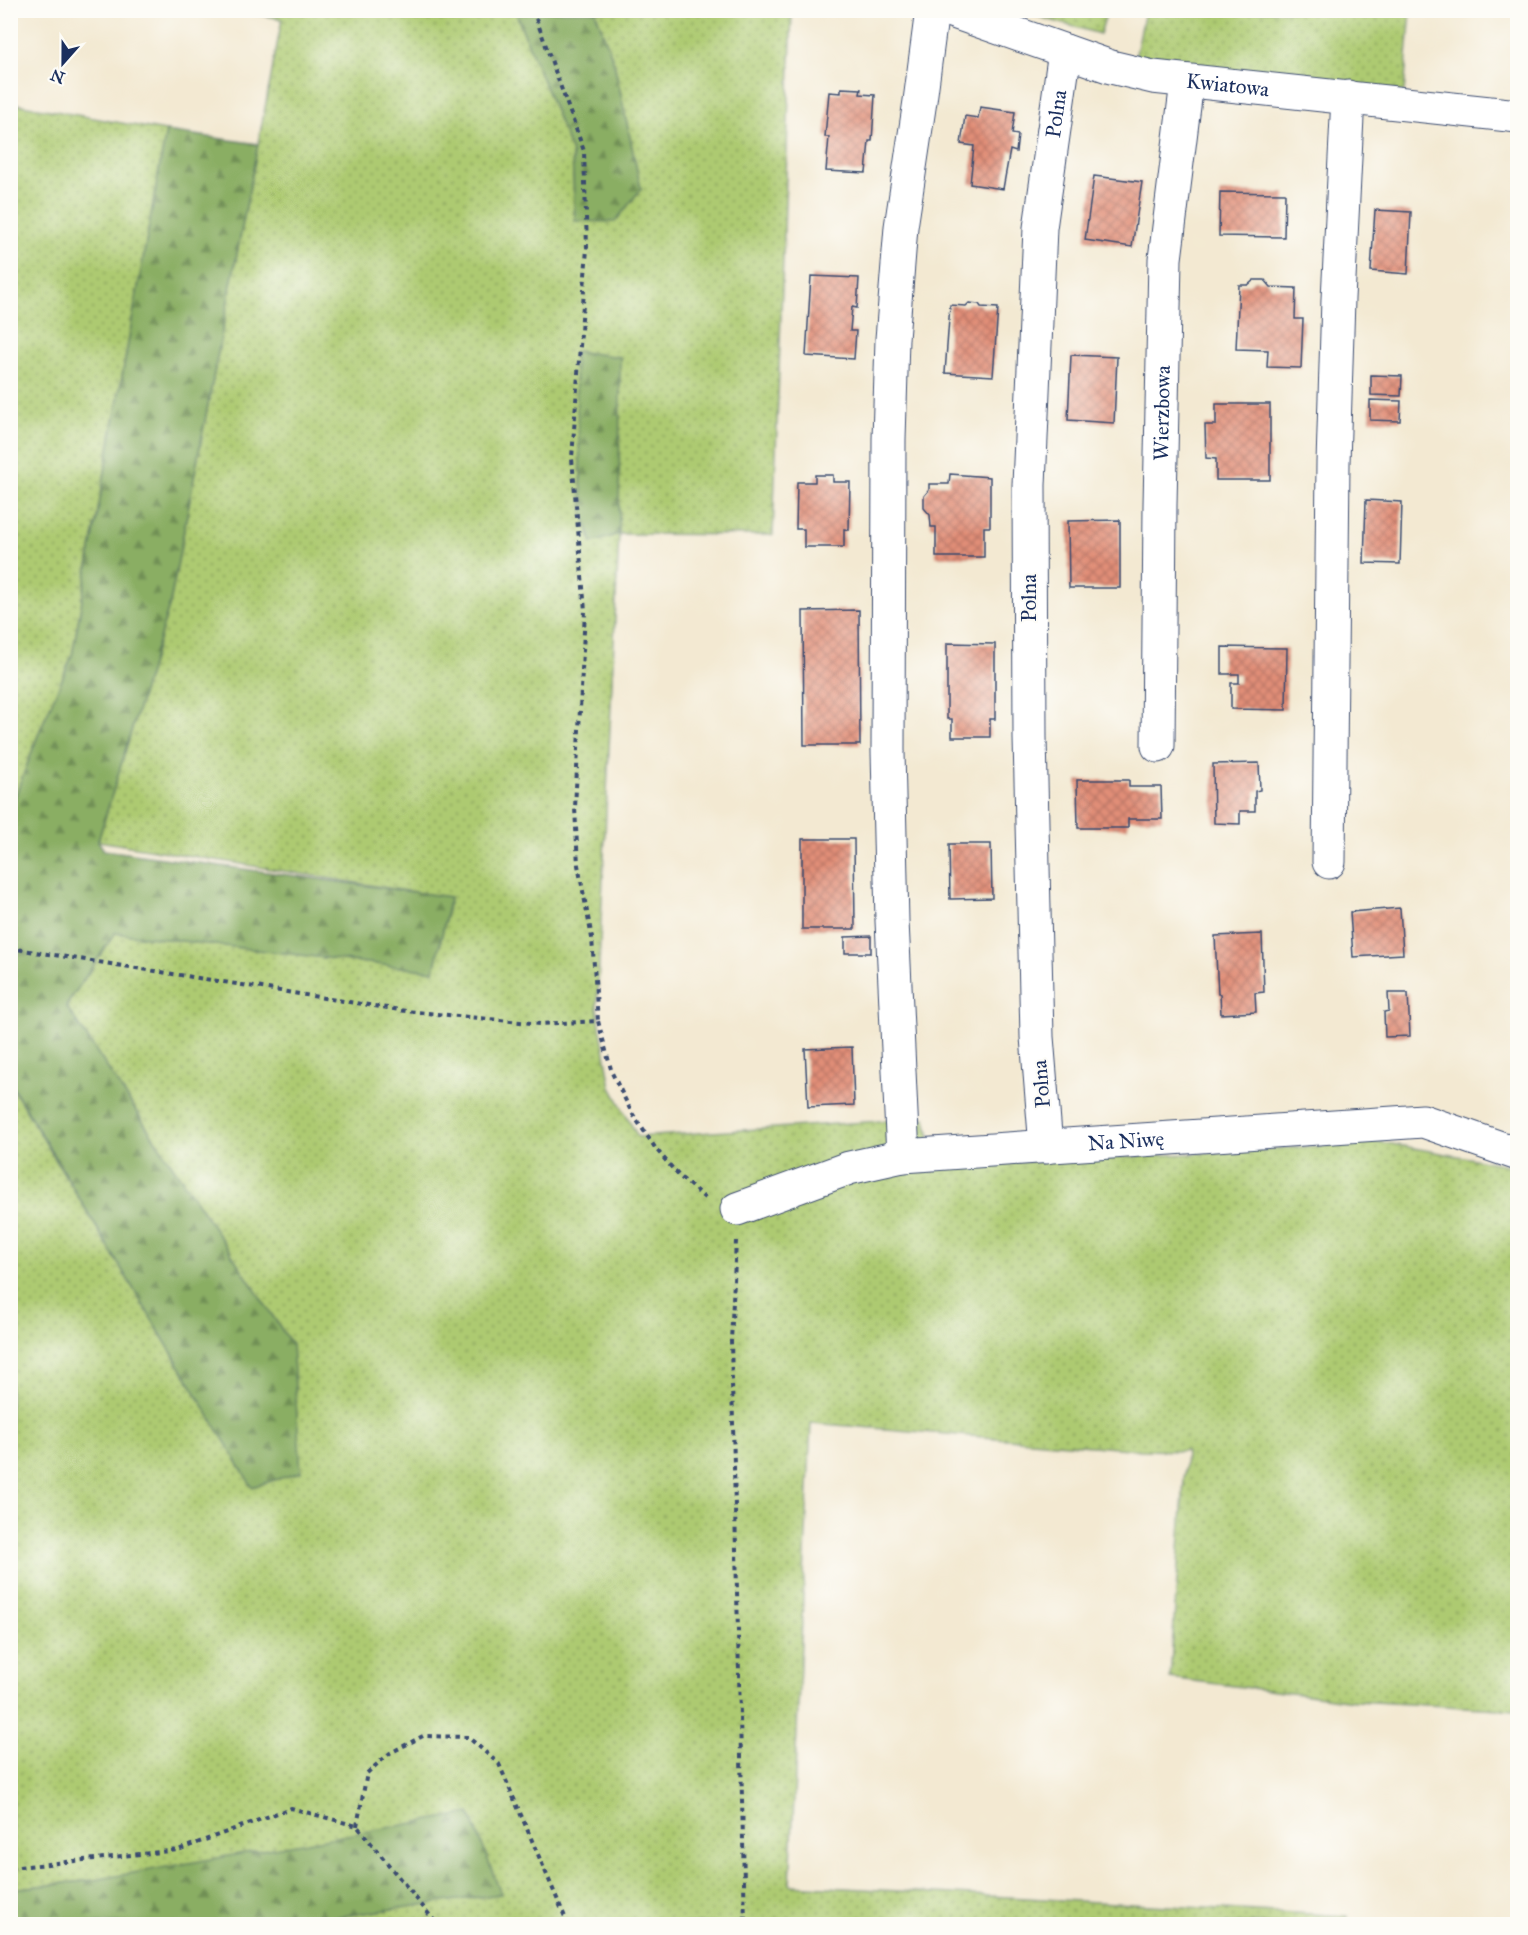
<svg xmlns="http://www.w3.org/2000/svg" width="1528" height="1935" font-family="'IM FELL Great Primer',serif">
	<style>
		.green { fill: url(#green-dots); stroke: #647c68; stroke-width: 1.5 }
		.forest { fill: url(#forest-firs); stroke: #526e60; stroke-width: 1.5 }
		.building { fill: url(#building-cross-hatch) }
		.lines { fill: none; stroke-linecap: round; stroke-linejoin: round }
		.street-casing { stroke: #3b4b6f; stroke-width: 35 }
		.path { stroke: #3b4b6f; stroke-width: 4; stroke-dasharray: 4.5 4.5; stroke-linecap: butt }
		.street { stroke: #fff; stroke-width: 33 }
		.labels { text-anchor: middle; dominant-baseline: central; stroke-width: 4.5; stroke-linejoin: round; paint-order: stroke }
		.street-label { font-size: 21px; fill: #1b2f5e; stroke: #fdfcf7 }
	</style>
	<defs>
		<pattern id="green-dots" width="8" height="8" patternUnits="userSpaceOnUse" patternTransform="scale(1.5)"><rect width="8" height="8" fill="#adca71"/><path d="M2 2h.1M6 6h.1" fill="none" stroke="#8ca460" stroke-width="1.8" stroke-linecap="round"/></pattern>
		<pattern id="forest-firs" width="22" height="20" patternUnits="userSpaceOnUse" patternTransform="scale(1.5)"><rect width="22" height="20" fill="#8aae63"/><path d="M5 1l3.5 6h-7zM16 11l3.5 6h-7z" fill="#708e55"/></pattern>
		<pattern id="building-cross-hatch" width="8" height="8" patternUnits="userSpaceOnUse" patternTransform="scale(1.5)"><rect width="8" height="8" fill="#e18e77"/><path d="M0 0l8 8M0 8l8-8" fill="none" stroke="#b67465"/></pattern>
	</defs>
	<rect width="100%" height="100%" fill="#fdfcf7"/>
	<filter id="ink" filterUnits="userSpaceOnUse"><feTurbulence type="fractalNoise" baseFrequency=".0167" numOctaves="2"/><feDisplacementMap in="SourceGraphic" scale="12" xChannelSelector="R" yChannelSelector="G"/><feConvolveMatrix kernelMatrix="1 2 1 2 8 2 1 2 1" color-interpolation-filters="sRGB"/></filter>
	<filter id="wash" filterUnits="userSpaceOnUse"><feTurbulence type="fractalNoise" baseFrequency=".008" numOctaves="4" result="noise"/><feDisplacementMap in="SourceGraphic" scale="24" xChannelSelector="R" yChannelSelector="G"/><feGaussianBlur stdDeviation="1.35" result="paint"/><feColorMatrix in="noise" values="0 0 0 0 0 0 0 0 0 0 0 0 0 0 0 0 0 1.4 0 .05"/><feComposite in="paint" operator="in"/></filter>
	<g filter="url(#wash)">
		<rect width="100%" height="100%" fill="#f3e9d2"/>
		<path class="green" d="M 238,11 L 515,11 L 572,153 L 575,221 L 641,189 L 614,63 L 595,11 L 792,11 L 773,535 L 619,534 L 597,1008 L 611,1087 L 638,1137 L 926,1118 L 936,1166 L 1187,1154 L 1381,1142 L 1507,1165 L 1517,1171 L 1517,1710 L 1355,1701 L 1170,1678 L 1186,1451 L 1141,1450 L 811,1423 L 790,1885 L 1348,1916 L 1347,1924 L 285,1924 L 500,1894 L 94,1880 L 11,1889 L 10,1084 L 252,1486 L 292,1345 L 66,1006 L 115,933 L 434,971 L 450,898 L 98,841 L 170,603 L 282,19 Z
			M 1018,11 L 1107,11 L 1100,34 Z
			M 1145,11 L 1411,11 L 1404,92 L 1134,63 Z
			M 11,103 L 166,131 L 72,656 L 40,730 L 11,808 Z"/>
		<path class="forest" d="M 515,11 L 595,11 L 614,63 L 641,189 L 615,222 L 575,221 L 572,153 Z
			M 166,131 L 258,144 L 170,603 L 98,841 L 104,850 L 450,897 L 434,971 L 115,933 L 66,1006 L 292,1345 L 301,1472 L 252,1487 L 11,1084 L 11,808 L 40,730 L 72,656 Z
			M 574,351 L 620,357 L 619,534 L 592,543 L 583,513 Z
			M 470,1813 L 501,1894 L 285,1924 L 11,1924 L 11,1889 L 94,1880 Z"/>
		<g id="blocks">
			<path class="building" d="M 841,88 L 861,89 L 860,94 L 875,95 L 872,141 L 869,141 L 866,173 L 826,171 L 829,137 L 825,137 L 829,92 L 841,93 Z
				M 980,107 L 1015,112 L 1012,134 L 1018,135 L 1016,152 L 1010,150 L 1003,189 L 970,184 L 974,146 L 961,144 L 965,116 L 978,118 Z
				M 1094,176 L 1142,182 L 1132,247 L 1085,240 Z
				M 1220,192 L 1285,193 L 1284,237 L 1219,236 Z
				M 1375,210 L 1411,212 L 1408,274 L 1371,271 Z
				M 811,276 L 859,278 L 857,308 L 852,307 L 850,331 L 856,331 L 854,359 L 806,356 Z
				M 1254,280 L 1265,280 L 1271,287 L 1296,288 L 1295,319 L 1303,319 L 1301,368 L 1267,367 L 1268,350 L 1236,349 L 1239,285 L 1248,285 Z
				M 969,303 L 979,304 L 981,307 L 998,308 L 993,376 L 945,373 L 950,305 L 966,306 Z
				M 1071,355 L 1117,357 L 1114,423 L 1068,420 Z
				M 1371,375 L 1402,376 L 1401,396 L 1371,395 Z
				M 1370,400 L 1401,401 L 1400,421 L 1370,420 Z
				M 1216,404 L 1270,404 L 1270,480 L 1216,480 L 1216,459 L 1206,458 L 1205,425 L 1216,425 Z
				M 950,474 L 990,477 L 990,527 L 984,527 L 984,557 L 936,557 L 936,527 L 931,527 L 930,515 L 924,508 L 924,496 L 929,490 L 929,484 L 949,484 Z
				M 815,475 L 833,475 L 833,482 L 850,482 L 849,530 L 844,529 L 844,547 L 804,547 L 804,529 L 796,529 L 797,482 L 815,482 Z
				M 1366,500 L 1402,502 L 1400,564 L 1364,563 Z
				M 1120,520 L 1120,588 L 1069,588 L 1068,521 Z
				M 859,610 L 860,745 L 804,745 L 803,611 Z
				M 947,643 L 995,644 L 995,719 L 990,719 L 990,737 L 952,737 L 952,719 L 947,719 Z
				M 1222,647 L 1287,648 L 1286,710 L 1231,709 L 1231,683 L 1239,683 L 1239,674 L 1222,674 Z
				M 1259,763 L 1260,790 L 1255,791 L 1255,811 L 1240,811 L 1240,824 L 1214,823 L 1213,764 Z
				M 1077,780 L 1129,780 L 1129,787 L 1161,787 L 1162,819 L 1128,819 L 1128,828 L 1078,828 Z
				M 802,839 L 854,839 L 855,929 L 802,929 Z
				M 949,844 L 991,844 L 992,898 L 950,899 Z
				M 1400,908 L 1403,954 L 1353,957 L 1350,912 Z
				M 1262,934 L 1264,992 L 1255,993 L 1256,1012 L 1221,1014 L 1220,994 L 1218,994 L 1215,936 Z
				M 871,936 L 871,953 L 845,953 L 845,937 Z
				M 1388,993 L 1408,993 L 1410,1036 L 1385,1037 L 1384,1012 L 1389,1011 Z
				M 852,1047 L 854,1105 L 808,1107 L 805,1049 Z"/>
		</g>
	</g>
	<g filter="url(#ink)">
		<use href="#blocks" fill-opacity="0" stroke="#3b4b6f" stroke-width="1.5"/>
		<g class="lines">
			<defs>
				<g id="street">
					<path id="s1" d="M 948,10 L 1111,67 L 1153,77 L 1518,116"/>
					<path id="s2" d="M 1158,746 L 1160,505 L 1165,259 L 1187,82"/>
					<path d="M 1329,862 L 1333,463 L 1338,299 L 1348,97"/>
					<path id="s3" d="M 1046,1147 L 1037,1037 L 1030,738 L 1029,485 L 1040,228 L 1065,51"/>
					<path d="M 903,1156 L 892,921 L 888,752 L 889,439 L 892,339 L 901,227 L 920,101 L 932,10"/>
					<path id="s4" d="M 737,1209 L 849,1168 L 903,1156 L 1423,1121 L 1518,1154"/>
				</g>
			</defs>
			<use href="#street" class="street-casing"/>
			<path class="path" d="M 533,10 L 584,151 L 587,248 L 572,458 L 585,611 L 575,808 L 578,865 L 592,938 L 598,1021
				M 10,948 L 406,1011 L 541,1024 L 598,1021 L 612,1073 L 632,1113 L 656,1149 L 679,1176 L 706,1199
				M 736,1241 L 731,1341 L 745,1924
				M 357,1826 L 367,1773 L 390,1753 L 423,1736 L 468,1737 L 499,1764 L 568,1924
				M 10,1868 L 178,1850 L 291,1808 L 357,1826 L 437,1924"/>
			<use href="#street" class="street"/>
		</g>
	</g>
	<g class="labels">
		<g class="street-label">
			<text stroke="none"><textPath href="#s1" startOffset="291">Kwiatowa</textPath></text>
			<text stroke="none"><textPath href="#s3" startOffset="1035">Polna</textPath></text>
			<text stroke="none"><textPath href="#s2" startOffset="333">Wierzbowa</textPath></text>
			<text transform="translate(1029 598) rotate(-90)">Polna</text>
			<text transform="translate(1041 1084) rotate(-95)">Polna</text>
			<text stroke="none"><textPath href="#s4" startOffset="398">Na Niwę</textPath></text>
		</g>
	</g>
	<rect width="1528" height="1935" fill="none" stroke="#fdfcf7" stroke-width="36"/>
	<g transform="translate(63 63) rotate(201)" stroke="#fdfcf7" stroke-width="4.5" paint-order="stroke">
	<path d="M0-4.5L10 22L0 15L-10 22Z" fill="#1b2f5e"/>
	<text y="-9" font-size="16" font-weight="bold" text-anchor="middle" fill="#1b2f5e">N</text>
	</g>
</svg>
